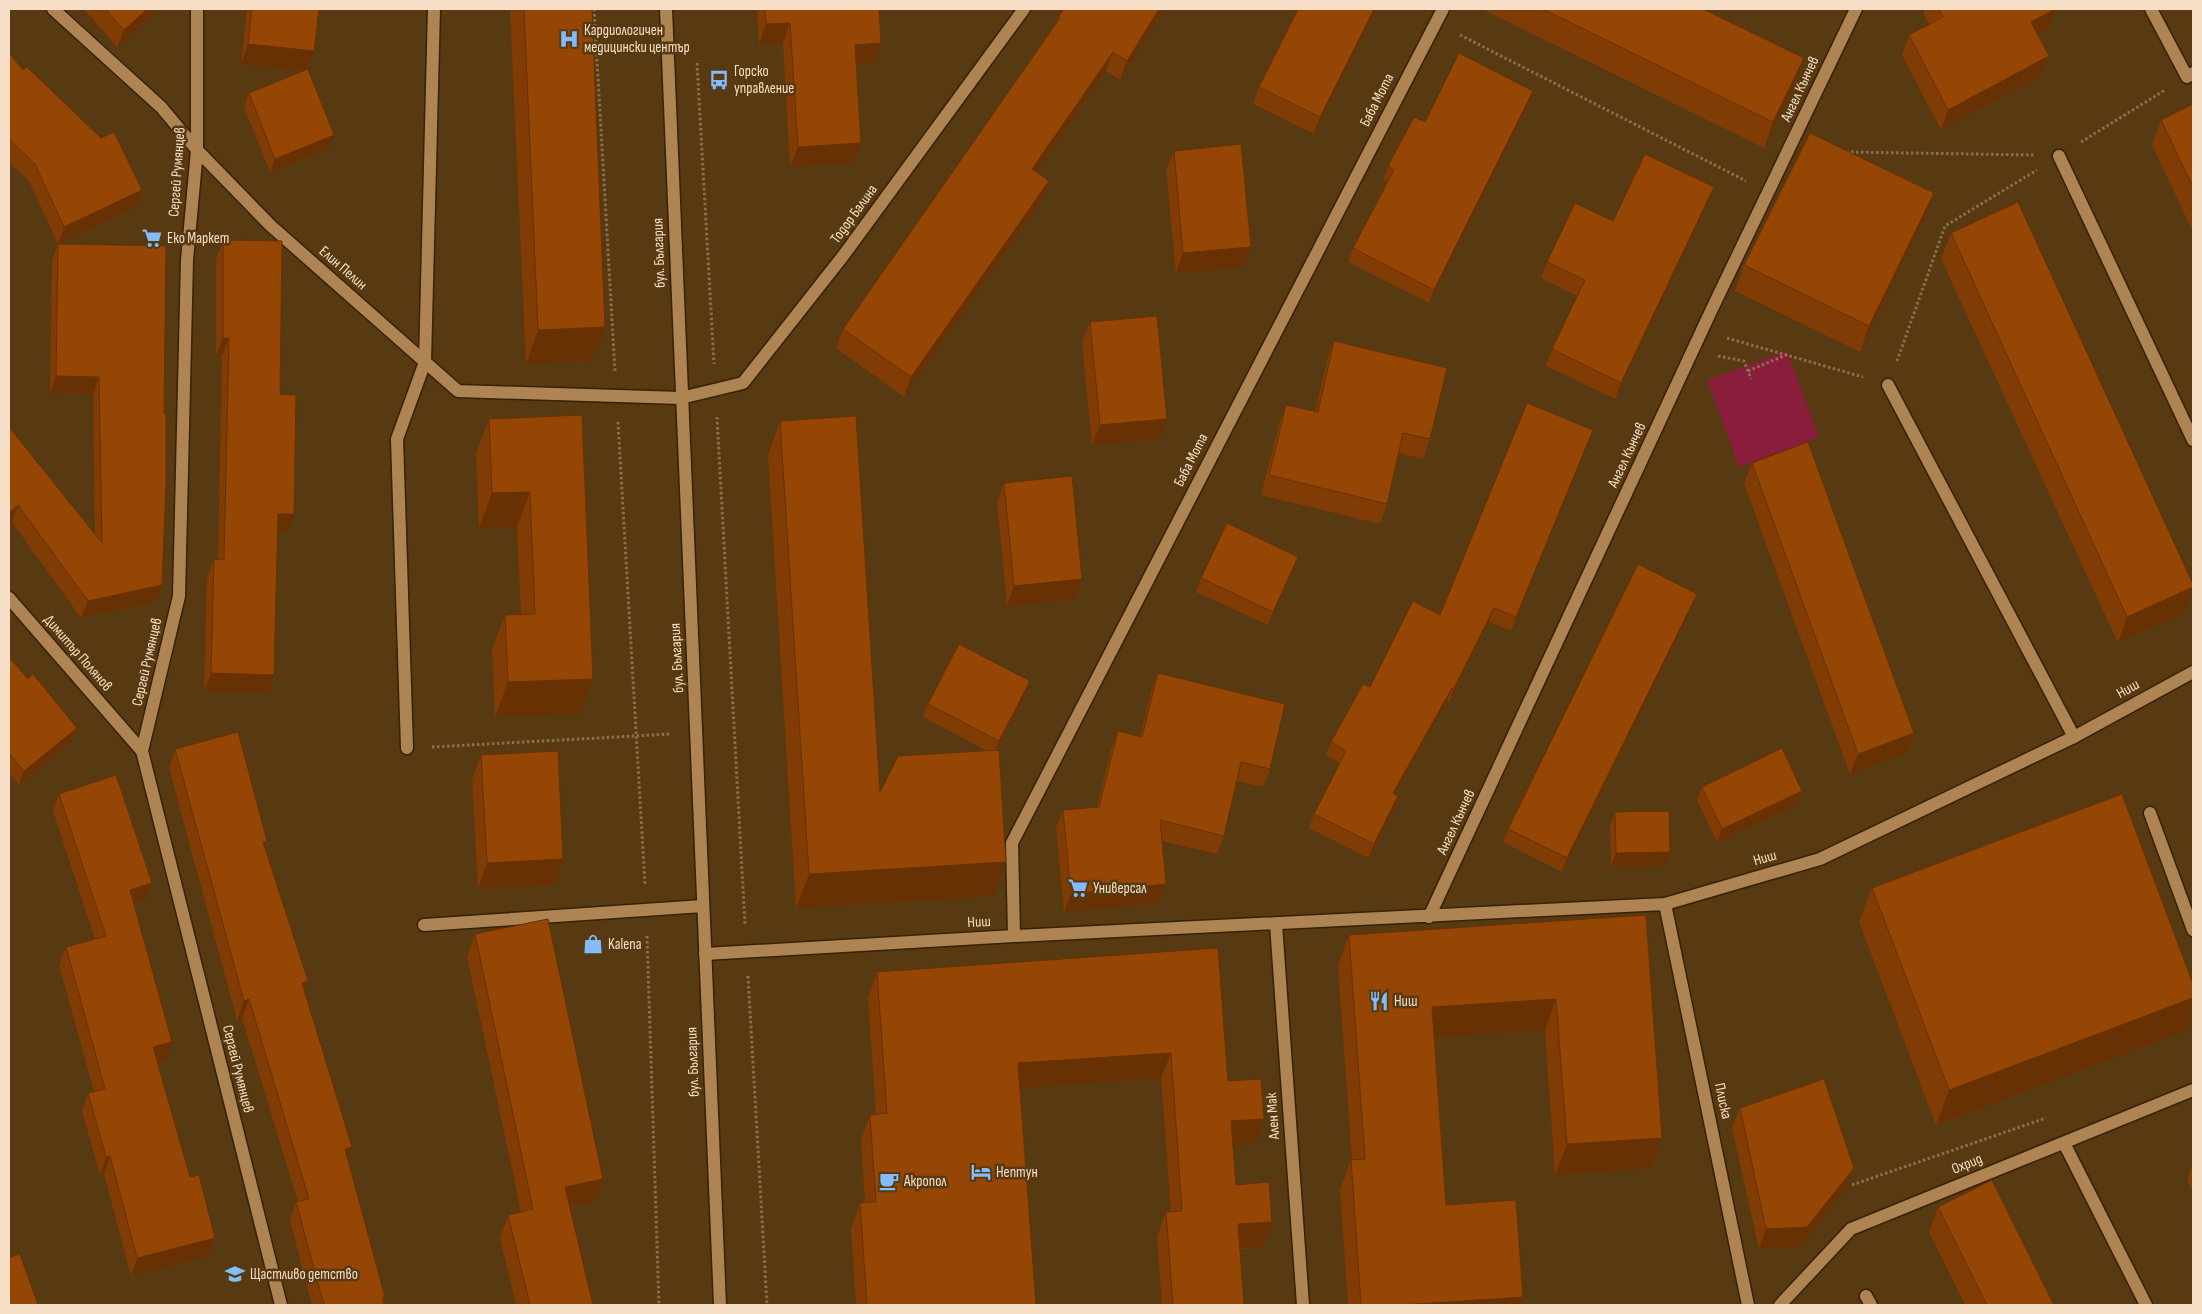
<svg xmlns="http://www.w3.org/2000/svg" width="2202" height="1314" font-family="'Sofia Sans Condensed',sans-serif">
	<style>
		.green { fill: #8a1d3b }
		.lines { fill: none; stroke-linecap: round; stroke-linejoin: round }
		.service-casing { stroke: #362207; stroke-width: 15 }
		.minor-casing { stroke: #362207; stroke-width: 15 }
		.secondary-casing { stroke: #362207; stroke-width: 15 }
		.path { stroke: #8b704d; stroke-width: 3; stroke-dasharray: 2.5 2.5; stroke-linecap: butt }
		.service { stroke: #ae8452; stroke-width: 12 }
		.minor { stroke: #ae8452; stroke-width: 12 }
		.secondary { stroke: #ae8452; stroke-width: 12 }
		.wall { fill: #803c04 }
		.shaded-wall { fill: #683104 }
		.building { fill: #954605; stroke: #683104 }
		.labels { text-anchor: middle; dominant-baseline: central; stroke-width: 5; stroke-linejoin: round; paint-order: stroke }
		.poi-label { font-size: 15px; fill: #f6dfc6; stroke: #573912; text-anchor: start }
		.street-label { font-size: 15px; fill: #f6dfc6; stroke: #573912 }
	</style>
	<rect width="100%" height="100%" fill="#573912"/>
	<path class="green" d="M 1787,351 L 1819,437 L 1739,467 L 1707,380 Z"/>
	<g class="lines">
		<defs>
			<path id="service" d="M 2151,9 L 2187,77 L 2193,73
				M 2059,156 L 2193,440
				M 1888,385 L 2074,737
				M 407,748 L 397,439 L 425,362 L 434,9
				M 2150,813 L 2193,930
				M 424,925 L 703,906
				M 2064,1143 L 2146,1305
				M 1866,1296 L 1871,1305"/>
			<path id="minor" d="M 53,9 L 161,107 L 197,150 L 271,226 L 458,391 L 681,398 L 743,383 L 843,256 L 1024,9
				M 197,9 L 197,150 L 187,260 L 179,596 L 142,751 L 281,1305
				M 9,598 L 142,751
				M 1665,904 L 1748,1305
				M 1429,917 L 1711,311 L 1856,9
				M 1276,924 L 1303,1305
				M 1014,936 L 1012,843 L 1443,9
				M 705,954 L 1014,936 L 1665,904 L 1820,859 L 2074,737 L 2193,672
				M 1780,1305 L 1851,1229 L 2193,1090"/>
			<path id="secondary" d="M 666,9 L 720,1305"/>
		</defs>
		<use href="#service" class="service-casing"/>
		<use href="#minor" class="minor-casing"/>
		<use href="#secondary" class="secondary-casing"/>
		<path class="path" d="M 594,9 L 615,371
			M 1460,35 L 1746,181
			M 697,63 L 714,364
			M 2081,142 L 2165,90
			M 1846,152 L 2034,155
			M 1727,338 L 1863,377
			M 1718,356 L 1744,361 L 1751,379
			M 1897,361 L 1945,226 L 2037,170
			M 1748,371 L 1786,355
			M 717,417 L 745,925
			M 618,422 L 645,885
			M 432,747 L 671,734
			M 647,936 L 659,1305
			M 748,976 L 767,1305
			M 1852,1185 L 2046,1118"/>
		<use href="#service" class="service"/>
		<use href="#minor" class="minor"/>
		<use href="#secondary" class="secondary"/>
	</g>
	<path class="wall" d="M 84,9 L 158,9 L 157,12 L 117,47 Z
		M 247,9 L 319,9 L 314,51 L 307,70 L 329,149 L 270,172 L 244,107 L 249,93 L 305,71 L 241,64 Z
		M 510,9 L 592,9 L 592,361 L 526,364 Z
		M 757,9 L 879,9 L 881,43 L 874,63 L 856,64 L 861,143 L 854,163 L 790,167 L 783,43 L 759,44 Z
		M 1064,9 L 1164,9 L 1120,80 L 1106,71 L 1036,172 L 1049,181 L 1042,200 L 904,397 L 836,348 L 843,329 L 1055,25 L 1058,17 Z
		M 1376,9 L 1314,134 L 1253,104 L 1259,87 Z
		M 1482,9 L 1703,9 L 1804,58 L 1795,84 L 1764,148 Z
		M 1925,9 L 2055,9 L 2048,29 L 2037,34 L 2049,56 L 2041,76 L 1941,130 L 1902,55 L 1909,35 L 1929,24 L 1923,13 Z
		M 9,53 L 23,70 L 142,190 L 136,207 L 58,244 L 29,181 L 9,162 Z
		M 1533,91 L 1528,105 L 1429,303 L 1348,262 L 1353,248 L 1387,182 L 1383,180 L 1388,166 L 1425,122 Z
		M 2193,104 L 2193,232 L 2152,145 L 2161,120 Z
		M 1174,151 L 1243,267 L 1176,273 L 1166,170 Z
		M 1708,203 L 1615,399 L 1546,366 L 1552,349 L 1577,296 L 1541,278 L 1547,262 L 1613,221 Z
		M 1925,218 L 1860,352 L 1735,291 L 1744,265 Z
		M 1951,233 L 2193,584 L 2193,589 L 2185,612 L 2118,643 L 1941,259 Z
		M 223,240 L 280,394 L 287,533 L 278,532 L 267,693 L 204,691 L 207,578 L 214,559 L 218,559 L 222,356 L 216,356 L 216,259 Z
		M 58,244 L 166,246 L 155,602 L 81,618 L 12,522 L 9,427 L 95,535 L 93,394 L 50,393 L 52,261 Z
		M 1090,322 L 1160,439 L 1092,445 L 1082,342 Z
		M 1334,341 L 1430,439 L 1423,459 L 1399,453 L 1387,504 L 1380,524 L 1261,495 L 1279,425 L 1286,405 L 1315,412 L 1327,361 Z
		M 582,415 L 593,679 L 580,714 L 495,717 L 492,649 L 505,615 L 521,614 L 517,527 L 479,528 L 476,453 L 489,419 Z
		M 780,421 L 880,792 L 987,751 L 923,717 L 928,704 L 1025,695 L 996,750 L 994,896 L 796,908 L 768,455 Z
		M 1593,430 L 1511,631 L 1489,622 L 1449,702 L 1447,701 L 1395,794 L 1398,796 L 1394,810 L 1369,858 L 1309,828 L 1314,814 L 1340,763 L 1326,755 L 1331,742 L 1370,687 L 1440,615 Z
		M 1752,463 L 1914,733 L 1907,753 L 1850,774 L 1744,483 Z
		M 1004,483 L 1075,599 L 1007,606 L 997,503 Z
		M 1293,570 L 1268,625 L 1196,592 L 1201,578 Z
		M 1697,594 L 1692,607 L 1562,872 L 1503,842 L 1508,829 Z
		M 9,657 L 28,679 L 77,728 L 72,741 L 19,785 L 9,773 Z
		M 1158,673 L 1270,769 L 1263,787 L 1237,781 L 1224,836 L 1217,854 L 1162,841 L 1166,884 L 1159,903 L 1064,912 L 1056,828 L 1063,810 L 1097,807 L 1111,750 L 1118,731 L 1140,737 L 1151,692 Z
		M 175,749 L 267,841 L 265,848 L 304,990 L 347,1160 L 385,1297 L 383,1302 L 384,1305 L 312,1305 L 290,1221 L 296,1202 L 298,1202 L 242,1018 L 237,1020 L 169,768 Z
		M 481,755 L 554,885 L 478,889 L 472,780 Z
		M 1702,787 L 1802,791 L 1797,805 L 1717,842 L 1697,800 Z
		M 59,794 L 145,900 L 134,904 L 166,1060 L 157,1062 L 190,1177 L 215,1238 L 209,1256 L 131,1276 L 104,1174 L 100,1175 L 82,1111 L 88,1093 L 94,1091 L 59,965 L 66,947 L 95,939 L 53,811 Z
		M 1615,812 L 1670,852 L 1665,866 L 1611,867 L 1610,826 Z
		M 1872,888 L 2185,1031 L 1936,1125 L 1859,922 Z
		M 1646,915 L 1662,1138 L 1651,1168 L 1555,1175 L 1545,1030 L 1435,1037 L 1446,1205 L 1523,1297 L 1520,1305 L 1348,1305 L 1340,1190 L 1351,1160 L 1352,1160 L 1338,966 L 1349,935 Z
		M 475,934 L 595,1202 L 570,1208 L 593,1305 L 516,1305 L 500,1238 L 508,1215 L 521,1212 L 467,957 Z
		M 1218,948 L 1228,1081 L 1255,1144 L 1233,1146 L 1236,1185 L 1272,1222 L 1263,1247 L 1240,1249 L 1244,1305 L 1162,1305 L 1157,1237 L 1166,1212 L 1171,1211 L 1161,1078 L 1020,1088 L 1036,1305 L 856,1305 L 851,1229 L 860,1203 L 865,1203 L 861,1140 L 870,1115 L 876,1114 L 868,998 L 877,972 Z
		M 1740,1108 L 1847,1188 L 1800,1247 L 1759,1249 L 1732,1128 Z
		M 2193,1162 L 2193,1193 L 2187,1180 Z
		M 1938,1207 L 2054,1305 L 1965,1305 L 1929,1232 Z"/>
	<path class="shaded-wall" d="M 147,9 L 158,9 L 157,12 L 117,47 L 124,30 Z
		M 1159,9 L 1164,9 L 1120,80 L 1127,61 Z
		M 1374,9 L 1376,9 L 1314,134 L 1320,117 Z
		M 2055,9 L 2048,29 L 2023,42 L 2031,22 Z
		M 790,23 L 783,43 L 759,44 L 766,24 Z
		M 881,43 L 874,63 L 847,65 L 855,45 Z
		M 248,44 L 314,51 L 307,71 L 241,64 Z
		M 1113,52 L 1106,71 L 1025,188 L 1032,169 Z
		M 2049,56 L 2041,76 L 1941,130 L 1948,110 Z
		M 1804,58 L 1795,84 L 1764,148 L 1773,122 Z
		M 1533,91 L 1528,105 L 1429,303 L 1434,290 Z
		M 334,135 L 329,149 L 270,172 L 275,159 Z
		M 861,143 L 854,163 L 790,167 L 798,147 Z
		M 1049,181 L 1042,200 L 904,397 L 911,377 Z
		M 1714,187 L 1708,203 L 1615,399 L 1621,383 Z
		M 142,190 L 136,207 L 58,244 L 64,227 Z
		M 1934,193 L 1925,218 L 1860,352 L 1869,326 Z
		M 1251,247 L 1243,267 L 1176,273 L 1183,253 Z
		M 605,327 L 592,361 L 526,364 L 538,330 Z
		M 223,338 L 229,338 L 222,356 L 216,356 Z
		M 56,376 L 99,377 L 93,394 L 50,393 Z
		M 1167,419 L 1160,439 L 1092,445 L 1100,425 Z
		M 1593,430 L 1588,444 L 1511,631 L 1516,617 Z
		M 530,492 L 517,527 L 479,528 L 492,493 Z
		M 18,505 L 12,522 L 9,525 L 9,513 Z
		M 278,514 L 294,514 L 287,533 L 271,532 Z
		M 1298,557 L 1293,570 L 1268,625 L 1273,612 Z
		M 1082,579 L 1075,599 L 1007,606 L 1014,586 Z
		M 162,585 L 155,602 L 81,618 L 88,601 Z
		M 2193,587 L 2193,589 L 2185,612 L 2118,643 L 2127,617 Z
		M 1697,594 L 1692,607 L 1562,872 L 1567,858 Z
		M 1494,608 L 1489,622 L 1449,702 L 1454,688 Z
		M 211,673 L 274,675 L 267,693 L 204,691 Z
		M 593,679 L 580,714 L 495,717 L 508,682 Z
		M 1030,681 L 1025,695 L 994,754 L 999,741 Z
		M 1452,688 L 1447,701 L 1388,807 L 1393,793 Z
		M 77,728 L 72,741 L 19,785 L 24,771 Z
		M 1914,733 L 1907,753 L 1850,774 L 1858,754 Z
		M 1802,791 L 1797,805 L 1717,842 L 1722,829 Z
		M 1398,796 L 1394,810 L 1369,858 L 1374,844 Z
		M 267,841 L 261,859 L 263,842 Z
		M 1670,852 L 1665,866 L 1611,867 L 1616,853 Z
		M 563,859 L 554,885 L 478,889 L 487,863 Z
		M 1006,862 L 994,896 L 796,908 L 809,874 Z
		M 152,883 L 145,900 L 124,907 L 130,890 Z
		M 1166,884 L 1159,903 L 1064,912 L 1071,894 Z
		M 308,981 L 301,999 L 302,983 Z
		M 2193,998 L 2193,1009 L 2185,1031 L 1936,1125 L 1949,1090 Z
		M 249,999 L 242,1018 L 237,1020 L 244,1001 Z
		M 1556,999 L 1545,1030 L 1421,1038 L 1432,1007 Z
		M 172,1042 L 166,1060 L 147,1065 L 153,1047 Z
		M 1171,1053 L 1161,1078 L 1009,1089 L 1018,1063 Z
		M 1264,1119 L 1255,1144 L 1222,1147 L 1231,1121 Z
		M 1662,1138 L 1651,1168 L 1555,1175 L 1567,1144 Z
		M 352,1147 L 345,1166 L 345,1149 Z
		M 110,1156 L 104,1174 L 100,1175 L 106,1157 Z
		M 1854,1168 L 1847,1188 L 1800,1247 L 1759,1249 L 1766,1229 Z
		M 603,1179 L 595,1202 L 557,1210 L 565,1187 Z
		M 1272,1222 L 1263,1247 L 1229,1249 L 1238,1224 Z
		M 215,1238 L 209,1256 L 131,1276 L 137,1258 Z
		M 1523,1297 L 1520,1305 L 1402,1305 Z"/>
	<path class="building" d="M 105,9 L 147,9 L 124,30 Z
		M 252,9 L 319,9 L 314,51 L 248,44 Z
		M 524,9 L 592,9 L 605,327 L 538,330 Z
		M 765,9 L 879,9 L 881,43 L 855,45 L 861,143 L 798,147 L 790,23 L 766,24 Z
		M 1064,9 L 1159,9 L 1127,61 L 1113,52 L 1032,169 L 1049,181 L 911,377 L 843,329 L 1060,18 L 1058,17 Z
		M 1298,9 L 1374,9 L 1320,117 L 1259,87 Z
		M 1543,9 L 1703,9 L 1804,58 L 1773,122 Z
		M 1939,9 L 2055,9 L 2031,22 L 2049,56 L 1948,110 L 1909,35 L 1943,17 Z
		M 9,53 L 23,70 L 27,67 L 101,138 L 114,132 L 142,190 L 64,227 L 35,164 L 9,139 Z
		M 1459,53 L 1533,91 L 1434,290 L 1353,248 L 1394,170 L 1388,166 L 1414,117 L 1425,122 Z
		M 308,69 L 334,135 L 275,159 L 249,93 Z
		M 2193,104 L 2193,187 L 2161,120 Z
		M 1810,133 L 1934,193 L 1869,326 L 1744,265 Z
		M 1241,144 L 1251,247 L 1183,253 L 1174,151 Z
		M 1645,154 L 1714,187 L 1621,383 L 1552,349 L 1585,280 L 1547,262 L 1575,203 L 1613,221 Z
		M 2018,202 L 2193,584 L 2193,587 L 2127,617 L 1951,233 Z
		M 223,240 L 282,241 L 280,394 L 296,395 L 294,514 L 278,514 L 274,675 L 211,673 L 214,559 L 224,560 L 229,338 L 223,338 Z
		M 58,244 L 166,246 L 164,413 L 166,413 L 166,485 L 162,585 L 88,601 L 18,505 L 9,513 L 9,427 L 102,543 L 99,377 L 56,376 Z
		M 1157,316 L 1167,419 L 1100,425 L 1090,322 Z
		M 1334,341 L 1447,368 L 1430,439 L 1403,433 L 1387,504 L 1269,475 L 1286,405 L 1318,412 Z
		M 1527,403 L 1593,430 L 1516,617 L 1494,608 L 1454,688 L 1452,688 L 1393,793 L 1398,796 L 1374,844 L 1314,814 L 1346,751 L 1331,742 L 1363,684 L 1370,687 L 1413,601 L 1440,615 Z
		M 582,415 L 593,679 L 508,682 L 505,615 L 535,614 L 530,492 L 492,493 L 489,419 Z
		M 856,416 L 880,792 L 898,756 L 999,750 L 1006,862 L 809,874 L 780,421 Z
		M 1808,442 L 1914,733 L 1858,754 L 1752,463 Z
		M 1072,476 L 1082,579 L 1014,586 L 1004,483 Z
		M 1227,523 L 1298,557 L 1273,612 L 1201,578 Z
		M 1638,564 L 1697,594 L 1567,858 L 1508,829 Z
		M 959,644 L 1030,681 L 999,741 L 928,704 Z
		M 9,657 L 28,679 L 33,674 L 77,728 L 24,771 L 9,753 Z
		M 1158,673 L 1285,704 L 1270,769 L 1241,762 L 1224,836 L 1160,820 L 1166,884 L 1071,894 L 1063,810 L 1099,807 L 1118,731 L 1142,737 Z
		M 238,732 L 267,841 L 263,842 L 308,981 L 302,983 L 352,1147 L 345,1149 L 385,1297 L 382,1298 L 384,1305 L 324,1305 L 296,1202 L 309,1199 L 249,999 L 244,1001 L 175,749 Z
		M 1782,748 L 1802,791 L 1722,829 L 1702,787 Z
		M 558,751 L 563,859 L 487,863 L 481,755 Z
		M 116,775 L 152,883 L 130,890 L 172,1042 L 153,1047 L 190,1177 L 199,1175 L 215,1238 L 137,1258 L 110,1156 L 106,1157 L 88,1093 L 105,1089 L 66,947 L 106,936 L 59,794 Z
		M 2122,794 L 2193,984 L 2193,998 L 1949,1090 L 1872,888 Z
		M 1669,811 L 1670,852 L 1616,853 L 1615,812 Z
		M 1646,915 L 1662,1138 L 1567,1144 L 1556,999 L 1432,1007 L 1446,1205 L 1516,1200 L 1523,1297 L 1402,1305 L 1361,1305 L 1351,1160 L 1365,1159 L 1349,935 Z
		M 548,919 L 603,1179 L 565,1187 L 593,1305 L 530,1305 L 508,1215 L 533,1209 L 475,934 Z
		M 1218,948 L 1228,1081 L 1261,1079 L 1264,1119 L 1231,1121 L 1236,1185 L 1269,1182 L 1272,1222 L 1238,1224 L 1244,1305 L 1173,1305 L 1166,1212 L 1182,1211 L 1171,1053 L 1018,1063 L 1036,1305 L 867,1305 L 860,1203 L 876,1202 L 870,1115 L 887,1113 L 877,972 Z
		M 1824,1079 L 1854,1168 L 1807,1227 L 1766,1229 L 1740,1108 Z
		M 1992,1180 L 2054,1305 L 1987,1305 L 1938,1207 Z
		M 20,1254 L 38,1305 L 9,1305 L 9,1256 L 9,1258 Z"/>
	<defs>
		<symbol id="hospital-bare" viewBox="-9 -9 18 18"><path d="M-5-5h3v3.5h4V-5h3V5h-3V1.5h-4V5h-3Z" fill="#82bcfa" stroke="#573912" stroke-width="2.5" paint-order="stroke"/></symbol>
		<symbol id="bus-bare" viewBox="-9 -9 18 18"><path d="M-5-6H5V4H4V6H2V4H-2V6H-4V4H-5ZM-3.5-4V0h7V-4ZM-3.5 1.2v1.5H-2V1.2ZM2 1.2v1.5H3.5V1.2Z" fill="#82bcfa" stroke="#573912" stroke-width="2.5" paint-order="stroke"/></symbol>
		<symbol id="supermarket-bare" viewBox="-9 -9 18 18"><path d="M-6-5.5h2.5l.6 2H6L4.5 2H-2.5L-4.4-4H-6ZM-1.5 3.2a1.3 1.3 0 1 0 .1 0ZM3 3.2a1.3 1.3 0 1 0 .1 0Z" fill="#82bcfa" stroke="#573912" stroke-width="2.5" paint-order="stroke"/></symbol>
		<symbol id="shop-bare" viewBox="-9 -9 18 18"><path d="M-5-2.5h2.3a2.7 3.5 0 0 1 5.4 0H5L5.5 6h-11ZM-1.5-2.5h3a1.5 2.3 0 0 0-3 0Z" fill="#82bcfa" stroke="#573912" stroke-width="2.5" paint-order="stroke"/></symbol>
		<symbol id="restaurant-bare" viewBox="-9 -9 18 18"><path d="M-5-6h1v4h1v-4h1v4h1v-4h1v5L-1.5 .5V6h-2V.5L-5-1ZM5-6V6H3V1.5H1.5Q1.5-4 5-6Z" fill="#82bcfa" stroke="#573912" stroke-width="2.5" paint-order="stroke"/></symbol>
		<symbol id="hotel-bare" viewBox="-9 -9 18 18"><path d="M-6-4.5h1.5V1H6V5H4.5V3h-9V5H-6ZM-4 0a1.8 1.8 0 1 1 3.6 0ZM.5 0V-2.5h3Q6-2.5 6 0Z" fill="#82bcfa" stroke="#573912" stroke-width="2.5" paint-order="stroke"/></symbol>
		<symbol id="cafe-bare" viewBox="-9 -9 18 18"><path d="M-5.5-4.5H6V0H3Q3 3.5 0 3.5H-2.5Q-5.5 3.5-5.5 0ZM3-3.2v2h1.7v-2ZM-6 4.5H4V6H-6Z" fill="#82bcfa" stroke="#573912" stroke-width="2.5" paint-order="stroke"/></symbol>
		<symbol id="school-bare" viewBox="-9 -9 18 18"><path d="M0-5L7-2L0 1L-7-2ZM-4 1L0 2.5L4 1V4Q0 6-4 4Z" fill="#82bcfa" stroke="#573912" stroke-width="2.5" paint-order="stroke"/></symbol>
	</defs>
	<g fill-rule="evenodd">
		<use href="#hospital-bare" x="555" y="25" width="28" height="28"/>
		<use href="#bus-bare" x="705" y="66" width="28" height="28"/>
		<use href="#supermarket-bare" x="138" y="224" width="28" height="28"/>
		<use href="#supermarket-bare" x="1064" y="874" width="28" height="28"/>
		<use href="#shop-bare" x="579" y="930" width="28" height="28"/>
		<use href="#restaurant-bare" x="1365" y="987" width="28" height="28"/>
		<use href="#hotel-bare" x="967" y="1158" width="28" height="28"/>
		<use href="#cafe-bare" x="875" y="1167" width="28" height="28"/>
		<use href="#school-bare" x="221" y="1260" width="28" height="28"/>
	</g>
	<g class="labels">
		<g class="poi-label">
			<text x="584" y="30">Кардиологичен<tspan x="584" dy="17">медицински център</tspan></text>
			<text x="734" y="71">Горско<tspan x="734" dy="17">управление</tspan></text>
			<text x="167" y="238">Еко Маркет</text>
			<text x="1093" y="888">Универсал</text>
			<text x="608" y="944">Kalena</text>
			<text x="1394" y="1001">Ниш</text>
			<text x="996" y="1172">Нептун</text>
			<text x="904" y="1181">Акропол</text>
			<text x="250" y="1274">Щастливо детство</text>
		</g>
		<g class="street-label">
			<text transform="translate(1800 89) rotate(-65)">Ангел Кънчев</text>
			<text transform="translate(1377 100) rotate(-63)">Баба Мота</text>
			<text transform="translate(177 172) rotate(-86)">Сергей Румянцев</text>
			<text transform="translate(854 214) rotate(-54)">Тодор Балина</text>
			<text transform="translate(659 253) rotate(-92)">бул. България</text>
			<text transform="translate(343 268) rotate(41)">Елин Пелин</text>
			<text transform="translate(1627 455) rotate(-65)">Ангел Кънчев</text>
			<text transform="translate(1191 460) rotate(-63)">Баба Мота</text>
			<text transform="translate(78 653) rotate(49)">Димитър Полянов</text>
			<text transform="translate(677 658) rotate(-93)">бул. България</text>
			<text transform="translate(147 662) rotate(-77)">Сергей Румянцев</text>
			<text transform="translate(2128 689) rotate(-29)">Ниш</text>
			<text transform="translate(1456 822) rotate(-65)">Ангел Кънчев</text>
			<text transform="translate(1765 858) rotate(-16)">Ниш</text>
			<text transform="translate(979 922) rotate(-3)">Ниш</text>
			<text transform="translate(693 1062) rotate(-92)">бул. България</text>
			<text transform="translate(238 1069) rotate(76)">Сергей Румянцев</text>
			<text transform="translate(1723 1101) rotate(78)">Плиска</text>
			<text transform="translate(1273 1116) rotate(-94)">Ален Мак</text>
			<text transform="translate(1967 1164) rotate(-22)">Охрид</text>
		</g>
	</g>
	<rect width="2202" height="1314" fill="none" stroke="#f6dfc6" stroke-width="20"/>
</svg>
